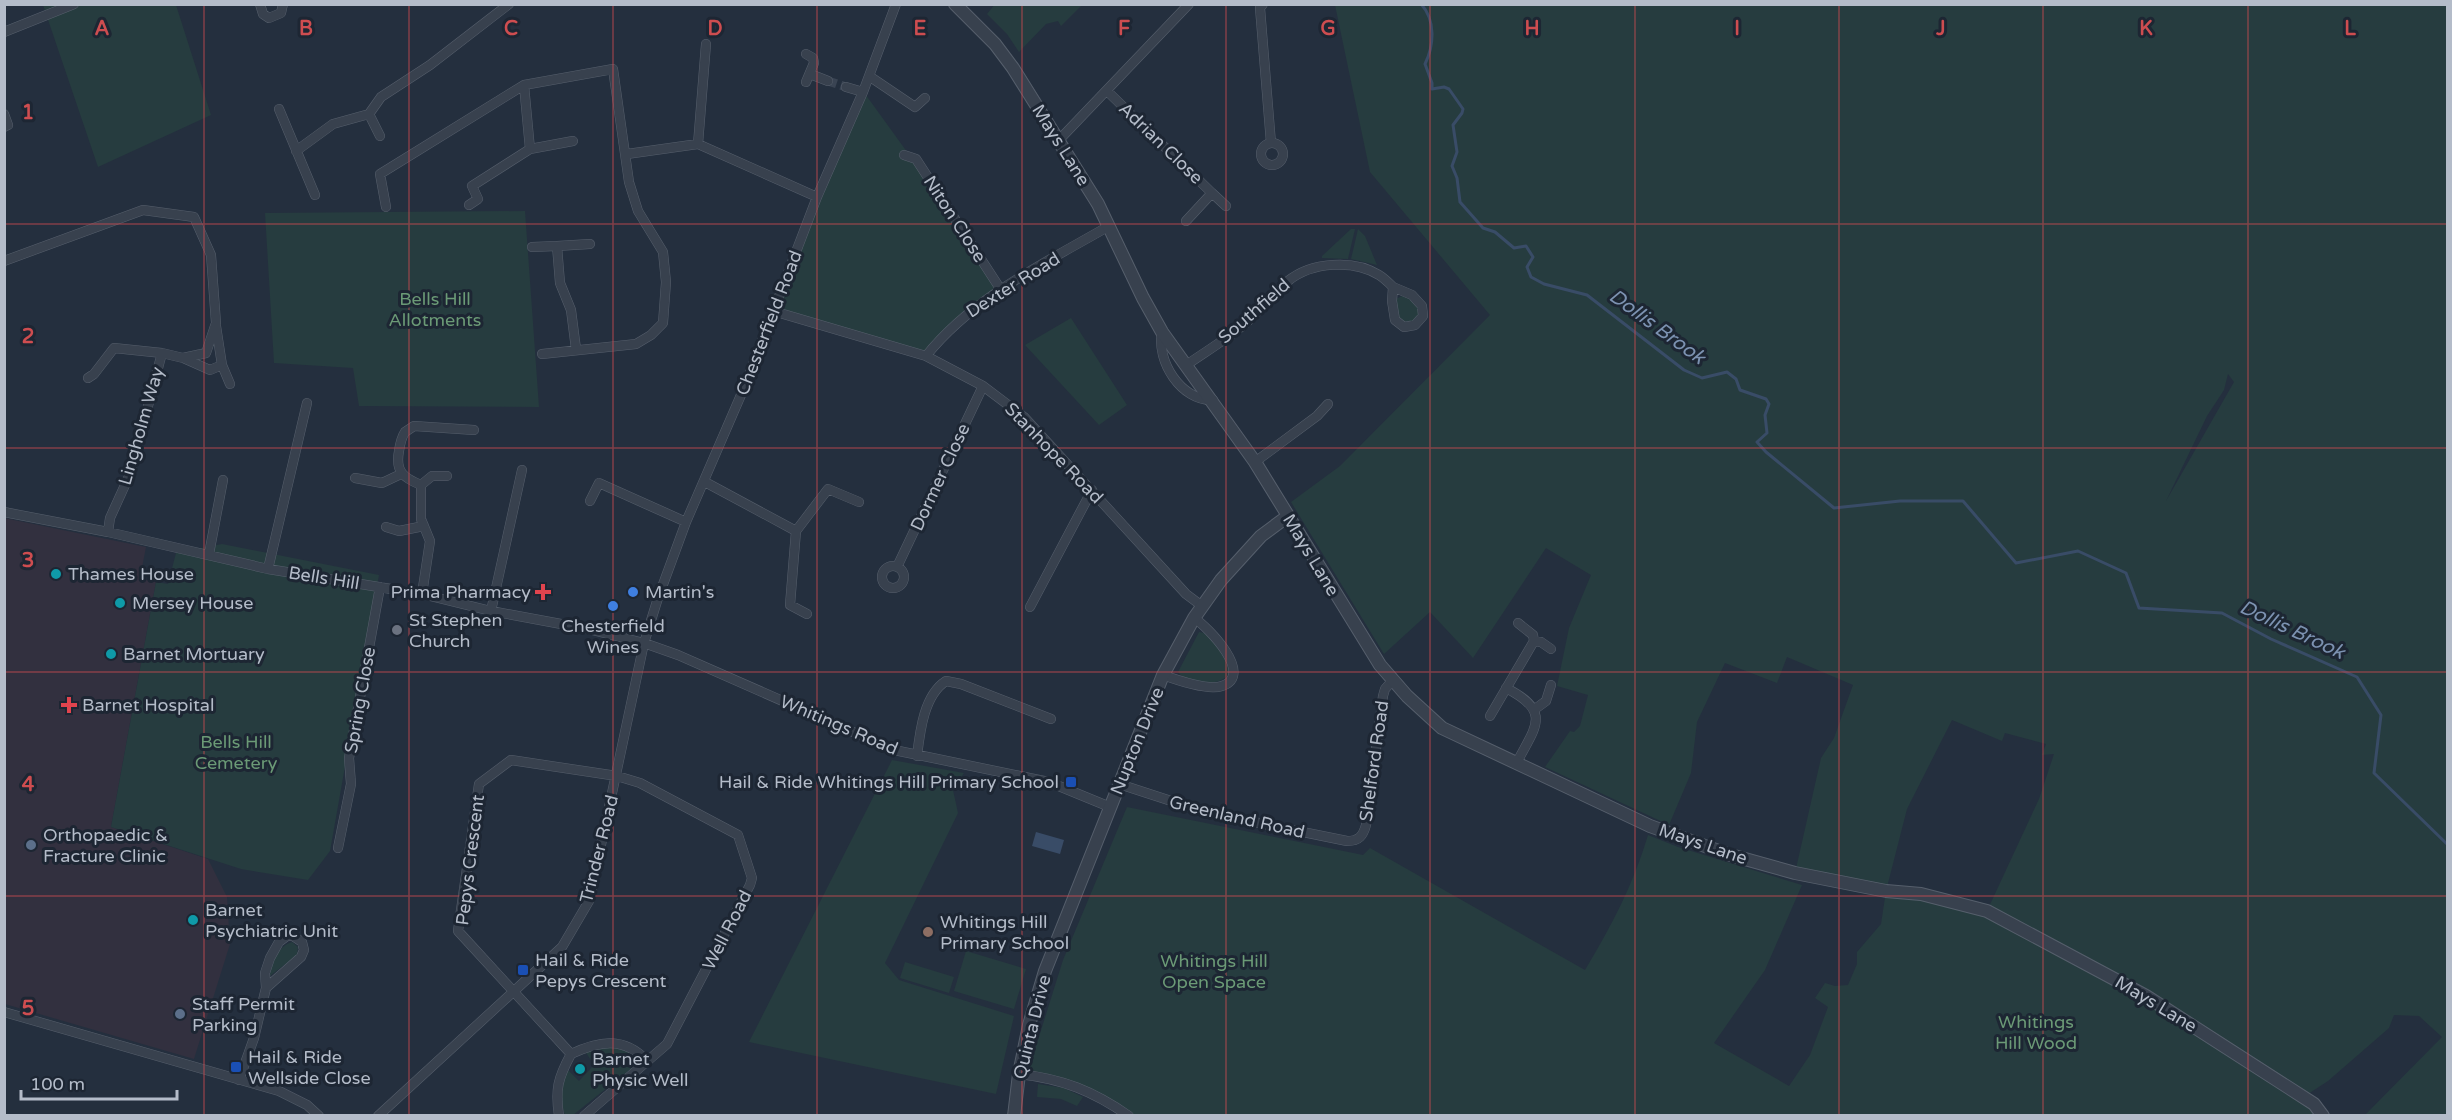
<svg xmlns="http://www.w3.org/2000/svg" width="2452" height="1120" font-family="'Varela Round',sans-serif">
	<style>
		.medical { fill: #32303f }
		.green { fill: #263c3f; fill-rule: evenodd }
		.water { fill: #394c67 }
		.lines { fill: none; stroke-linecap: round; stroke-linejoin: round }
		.stream { stroke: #394c67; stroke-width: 3 }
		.minor-tunnel { stroke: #3a4453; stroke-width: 9; stroke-dasharray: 9 4.5; stroke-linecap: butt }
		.minor-casing { stroke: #565f6c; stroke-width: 10 }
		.tertiary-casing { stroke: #565f6c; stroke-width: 14 }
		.minor { stroke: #38414e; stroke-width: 9 }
		.tertiary { stroke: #38414e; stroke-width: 12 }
		.grid { fill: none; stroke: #ce4d50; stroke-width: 1.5; stroke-opacity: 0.55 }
		.culture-dot { fill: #0f9aa8; stroke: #1d2633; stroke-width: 2 }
		.health-dot { fill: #e0444e; stroke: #1d2633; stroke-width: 2 }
		.shop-dot { fill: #3f7fe0; stroke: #1d2633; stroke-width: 2 }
		.worship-dot { fill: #6b7280; stroke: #1d2633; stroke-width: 2 }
		.transit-dot { fill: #1a4fb4; stroke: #1d2633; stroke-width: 2 }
		.service-dot { fill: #5c6f8a; stroke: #1d2633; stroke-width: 2 }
		.education-dot { fill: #8d6e63; stroke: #1d2633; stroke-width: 2 }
		.labels { text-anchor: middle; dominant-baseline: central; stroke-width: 6; stroke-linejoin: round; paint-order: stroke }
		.street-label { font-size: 18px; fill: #b4bcc9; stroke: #1d2633 }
		.park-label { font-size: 18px; fill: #6b9a76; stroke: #1d2633 }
		.poi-label { font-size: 18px; fill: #b4bcc9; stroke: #1d2633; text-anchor: start }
		.water-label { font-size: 20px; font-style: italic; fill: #7c92b1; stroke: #1d2633 }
		.grid-label { font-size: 20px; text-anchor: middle; font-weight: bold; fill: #ce4d50; stroke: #1d2633; stroke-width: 6; stroke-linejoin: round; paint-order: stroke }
	</style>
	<rect width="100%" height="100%" fill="#242f3e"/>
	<path class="medical" d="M 4,518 L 146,547 L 140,578 L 156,582 L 111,827 L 208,859 L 227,897 L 230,944 L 194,1059 L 5,1004 Z"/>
	<path class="green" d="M 995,4 L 1082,4 L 1082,5 L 1061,26 L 1058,21 L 1046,24 L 1019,52 L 1007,34 L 987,14 Z
		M 43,5 L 176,5 L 211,115 L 98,167 Z
		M 1335,5 L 2447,5 L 2447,1115 L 2365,1115 L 2442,1037 L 2419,1016 L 2394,1015 L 2389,1028 L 2328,1081 L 2305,1096 L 2325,1116 L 1129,1116 L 1105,1099 L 1027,1075 L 1063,960 L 1127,807 L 1363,855 L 1370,848 L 1585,970 C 1611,927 1634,883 1648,835 L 1678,847 L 1802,885 L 1765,970 L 1714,1043 L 1789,1086 L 1810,1055 L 1828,1007 L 1815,998 L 1825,983 L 1835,986 L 1848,985 L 1857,964 L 1857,952 L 1881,924 L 1886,891 L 1795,873 L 1821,758 L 1834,738 L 1853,685 L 1787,657 L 1777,683 L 1725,663 L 1697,722 L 1691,773 L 1669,825 L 1545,767 L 1570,731 L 1574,732 L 1580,726 L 1588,695 L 1557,686 L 1569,628 L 1591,575 L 1546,548 L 1473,658 L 1430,612 L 1384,654 L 1291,502 L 1340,466 L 1490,315 L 1370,172 ZM 2228,374 L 2234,382 L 2166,501 L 2207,416 L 2224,390 ZM 1952,720 L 2002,741 L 2005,733 L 2046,744 L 2042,755 L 2054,754 L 2039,799 L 1987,911 L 1886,891 L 1907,809 Z
		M 863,91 L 970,239 L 1001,290 L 926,356 L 773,312 Z
		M 525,211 L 539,407 L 359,406 L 353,368 L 274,363 L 265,213 Z
		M 1351,229 L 1355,229 L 1348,259 L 1322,258 L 1322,256 Z
		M 1358,229 L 1365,236 L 1377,265 L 1351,259 Z
		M 1402,296 L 1408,297 L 1419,307 L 1419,315 L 1412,322 L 1402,321 L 1398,316 L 1396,299 Z
		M 1071,318 L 1127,405 L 1099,425 L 1025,345 Z
		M 222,544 L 379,575 L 330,851 L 308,880 L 241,869 L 111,827 L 156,582 L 168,584 L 176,553 Z
		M 1199,632 C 1214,633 1228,660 1229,673 C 1222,688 1185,684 1178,672 Z
		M 892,760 L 964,773 L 953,790 L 958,813 L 885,963 L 899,980 L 1014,1016 L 996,1094 L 749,1042 Z
		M 292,942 L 298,947 L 297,955 L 270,976 C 271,963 278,946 292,942 Z
		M 966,951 L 1026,969 L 1014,1009 L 954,991 Z
		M 905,962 L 954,977 L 949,993 L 900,978 Z
		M 600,1046 L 629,1050 L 638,1058 L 637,1064 L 573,1115 L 565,1115 L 558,1093 L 567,1069 L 579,1081 L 594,1065 L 585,1051 Z
		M 1038,1084 L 1064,1088 L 1083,1097 L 1077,1106 L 1061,1099 L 1037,1097 Z"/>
	<path class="water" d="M 1036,832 L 1064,840 L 1060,854 L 1032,846 Z"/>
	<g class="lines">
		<path class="stream" d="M 1421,4 C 1436,20 1434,46 1425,64 L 1432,83 L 1432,89 L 1444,87 L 1449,89 L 1463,109 L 1462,113 L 1453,125 L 1457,152 L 1452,166 L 1457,178 L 1460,202 L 1483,228 L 1495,232 L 1514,248 L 1526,246 L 1533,257 L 1527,267 L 1531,277 L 1544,284 L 1587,295 L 1684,370 L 1702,378 L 1727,372 L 1736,379 L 1740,390 L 1766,399 L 1769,404 L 1765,415 L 1767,433 L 1757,442 L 1766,452 L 1834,508 L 1900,501 L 1963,501 L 2016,563 L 2078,551 L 2126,573 L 2139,608 L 2222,613 L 2271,639 L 2357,677 L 2381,715 L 2374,773 L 2448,845"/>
		<path class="minor-tunnel" d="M 828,81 L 846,87"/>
		<defs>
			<path id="minor" d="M 260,4 L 263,14 L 269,18 L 281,13 L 283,4
				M 1263,4 L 1260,8 L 1271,143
				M 4,32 L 74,4
				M 806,54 L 813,58 L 814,63 L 806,82
				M 810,74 L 828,81
				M 869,76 L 915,107 L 925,98
				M 524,85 L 530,149
				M 846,87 L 863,92
				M 1107,91 L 1212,193 L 1186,221
				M 279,109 L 315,195
				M 4,114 L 8,125 L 4,127
				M 369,114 L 380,136
				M 1059,140 L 1189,4
				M1261 154a11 11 0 1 1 22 0a11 11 0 1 1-22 0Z
				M 698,144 L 706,44
				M 296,151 L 333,124 L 369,114 L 381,97 L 430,65 L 509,4
				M 627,154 L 698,144 L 817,197
				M 904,155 L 916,159 L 1001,290
				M 1212,193 L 1226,206
				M 469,205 L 478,199 L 472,186 L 530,149 L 573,141
				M 386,207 L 380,174 L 524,85 L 613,69 L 629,182 L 638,211 L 663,252 L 666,282 L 663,323 L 651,335 L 636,344 L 542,354
				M 557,246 L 590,244
				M 532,247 L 557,246 L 560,283 L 571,310 L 576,349
				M 4,261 L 143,210 L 194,217 L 211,255 L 216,323 L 206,353 L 183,358 L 162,353 L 114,348 L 94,374 L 88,378
				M 773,311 L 926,356 L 983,386 L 1024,417 L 1186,594 L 1202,606
				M 216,326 L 222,365 L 230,384
				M 1162,332 C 1156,361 1181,401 1213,400
				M 926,356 C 973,297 1045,263 1109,226
				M 183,358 L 210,370 L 222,365
				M 1185,366 C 1205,352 1227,339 1246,323 C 1261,310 1272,294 1288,281 C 1311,262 1354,259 1379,275 C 1384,278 1389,283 1393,287 L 1392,301 L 1395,320 L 1404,327 L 1415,325 L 1423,316 L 1422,306 L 1412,295 L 1393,287
				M 1255,462 L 1317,416 L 1328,404
				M 355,478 L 382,483 L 401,474
				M 705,482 L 796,531
				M 421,485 C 404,478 395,472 399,451 C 400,444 401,438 405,432 L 414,426 L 474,430
				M 590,501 L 599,483 L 686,522
				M 4,512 L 108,532 L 268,569 L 422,594 L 491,611 L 588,629 L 644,643 L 678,655 L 894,750 L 1049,782 L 1110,807
				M 386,527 L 399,531 L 424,526
				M 108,532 L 110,518 L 130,474 L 162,353
				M 209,554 L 223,480
				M882 577a11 11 0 1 1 22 0a11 11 0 1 1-22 0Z
				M 897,567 L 983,386
				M 268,569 L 307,403
				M 422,594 L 430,541 L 421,519 L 421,485 L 432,476 L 447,476
				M 1030,607 L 1092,490
				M 491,611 L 522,470
				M 807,614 L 790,605 L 796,531 L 828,489 L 859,502
				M 1534,641 L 1541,642 L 1551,649
				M 1163,675 C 1177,680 1208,691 1222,686 C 1255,675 1208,627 1194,618
				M 1506,688 C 1553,712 1535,727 1516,764
				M 1535,709 L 1546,701 L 1551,685
				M 1490,716 L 1534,641 L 1533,635 L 1518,623
				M 917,756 C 920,731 924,695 946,681 L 961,684 L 1051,719
				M 1119,784 L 1205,812 L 1347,841 C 1359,841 1363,836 1366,825 L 1383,696 L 1385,689 L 1392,681
				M 338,848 L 351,784 L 349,758 L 380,587
				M 4,1012 L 279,1091 L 307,1105 L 319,1116
				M 571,1054 C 599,1041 624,1036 647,1061
				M 1019,1074 C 1063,1079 1093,1091 1129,1116
				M 239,1080 L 254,1038 L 266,988 L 265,973 L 270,958 L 279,942 L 287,936 L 293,936 L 302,942 L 304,950 L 301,957 L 266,988
				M 378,1116 L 562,947 L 589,901 L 644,643 L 658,598 L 686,522 L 744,388 L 817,197 L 863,92 L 896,4
				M 559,1116 C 555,1089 558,1078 571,1054 L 458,931 L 479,784 L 511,760 L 617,776 L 640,783 L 738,835 L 752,878 L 750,885 L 667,1044 L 584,1116"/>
			<path id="tertiary" d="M 955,4 L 995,44 L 1013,68 L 1098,204 L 1143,298 L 1162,332 L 1255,462 L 1380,665 L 1407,696 L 1442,728 L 1650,826 L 1727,854 L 1795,873 L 1886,891 L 1921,894 L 1987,911 L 2146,996 L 2314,1104 L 2323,1116
				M 1014,1116 L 1019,1074 L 1029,1025 L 1045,971 L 1163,675 L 1194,618 L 1221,580 L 1261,536 L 1288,516"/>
		</defs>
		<use href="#minor" class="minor-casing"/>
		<use href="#tertiary" class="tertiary-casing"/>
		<use href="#minor" class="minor"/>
		<use href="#tertiary" class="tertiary"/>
	</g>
	<path class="grid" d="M 204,4 L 204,1116M 409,4 L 409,1116M 613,4 L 613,1116M 817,4 L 817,1116M 1022,4 L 1022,1116M 1226,4 L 1226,1116M 1430,4 L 1430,1116M 1635,4 L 1635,1116M 1839,4 L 1839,1116M 2043,4 L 2043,1116M 2248,4 L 2248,1116M 4,224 L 2448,224M 4,448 L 2448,448M 4,672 L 2448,672M 4,896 L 2448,896"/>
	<g class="culture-dot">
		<circle cx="56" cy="574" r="6"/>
		<circle cx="120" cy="603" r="6"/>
		<circle cx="111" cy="654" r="6"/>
		<circle cx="193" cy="920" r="6"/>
		<circle cx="580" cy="1069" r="6"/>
	</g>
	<g class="health-dot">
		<path d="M540 583h6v6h6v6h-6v6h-6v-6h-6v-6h6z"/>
		<path d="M66 696h6v6h6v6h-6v6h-6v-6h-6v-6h6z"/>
	</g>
	<g class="shop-dot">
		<circle cx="633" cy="592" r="6"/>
		<circle cx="613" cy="606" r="6"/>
	</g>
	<circle class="worship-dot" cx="397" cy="630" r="6"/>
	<g class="transit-dot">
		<rect x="1065" y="776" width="12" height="12" rx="3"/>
		<rect x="517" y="964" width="12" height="12" rx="3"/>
		<rect x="230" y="1061" width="12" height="12" rx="3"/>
	</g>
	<g class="service-dot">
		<circle cx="31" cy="845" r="6"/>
		<circle cx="180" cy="1014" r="6"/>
	</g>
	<circle class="education-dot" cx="928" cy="932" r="6"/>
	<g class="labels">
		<g class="street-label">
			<text transform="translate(1161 143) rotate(44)">Adrian Close</text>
			<text transform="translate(1061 145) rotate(58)">Mays Lane</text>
			<text transform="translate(955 219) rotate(57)">Niton Close</text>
			<text transform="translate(1013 285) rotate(-32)">Dexter Road</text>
			<text transform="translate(1254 311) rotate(-41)">Southfield</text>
			<text transform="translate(769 323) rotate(-69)">Chesterfield Road</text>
			<text transform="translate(141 426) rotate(-74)">Lingholm Way</text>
			<text transform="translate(1054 453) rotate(46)">Stanhope Road</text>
			<text transform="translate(940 477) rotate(-65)">Dormer Close</text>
			<text transform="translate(1311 555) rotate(59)">Mays Lane</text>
			<text transform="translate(324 578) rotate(9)">Bells Hill</text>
			<text transform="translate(360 700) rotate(-80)">Spring Close</text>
			<text transform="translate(839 725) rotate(23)">Whitings Road</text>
			<text transform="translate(1137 741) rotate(-68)">Nupton Drive</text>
			<text transform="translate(1374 761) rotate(-82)">Shelford Road</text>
			<text transform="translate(1237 817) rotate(13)">Greenland Road</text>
			<text transform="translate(1703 844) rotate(19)">Mays Lane</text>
			<text transform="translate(599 849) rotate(-76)">Trinder Road</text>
			<text transform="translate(470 860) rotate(-83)">Pepys Crescent</text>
			<text transform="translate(727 930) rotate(-63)">Well Road</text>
			<text transform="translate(2156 1004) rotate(31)">Mays Lane</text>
			<text transform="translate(1032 1027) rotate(-76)">Quinta Drive</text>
		</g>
		<g class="park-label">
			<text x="435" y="299">Bells Hill<tspan x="435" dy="21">Allotments</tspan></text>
			<text x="236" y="742">Bells Hill<tspan x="236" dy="21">Cemetery</tspan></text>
			<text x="1214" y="961">Whitings Hill<tspan x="1214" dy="21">Open Space</tspan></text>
			<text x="2036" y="1022">Whitings<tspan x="2036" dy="21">Hill Wood</tspan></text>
		</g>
		<g class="poi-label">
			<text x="68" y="574">Thames House</text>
			<text x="531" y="592" text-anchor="end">Prima Pharmacy</text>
			<text x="645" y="592">Martin's</text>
			<text x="132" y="603">Mersey House</text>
			<text x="409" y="620">St Stephen<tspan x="409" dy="21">Church</tspan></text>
			<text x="613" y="626" text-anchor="middle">Chesterfield<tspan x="613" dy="21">Wines</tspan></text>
			<text x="123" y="654">Barnet Mortuary</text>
			<text x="82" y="705">Barnet Hospital</text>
			<text x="1059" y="782" text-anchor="end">Hail &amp; Ride Whitings Hill Primary School</text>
			<text x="43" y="835">Orthopaedic &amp;<tspan x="43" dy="21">Fracture Clinic</tspan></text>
			<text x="205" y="910">Barnet<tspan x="205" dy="21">Psychiatric Unit</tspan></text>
			<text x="940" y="922">Whitings Hill<tspan x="940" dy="21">Primary School</tspan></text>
			<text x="535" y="960">Hail &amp; Ride<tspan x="535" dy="21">Pepys Crescent</tspan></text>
			<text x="192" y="1004">Staff Permit<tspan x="192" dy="21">Parking</tspan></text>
			<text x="248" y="1057">Hail &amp; Ride<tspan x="248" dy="21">Wellside Close</tspan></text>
			<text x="592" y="1059">Barnet<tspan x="592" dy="21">Physic Well</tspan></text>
		</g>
		<g class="water-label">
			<text transform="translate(1657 327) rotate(36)">Dollis Brook</text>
			<text transform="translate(2292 630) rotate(25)">Dollis Brook</text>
		</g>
	</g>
	<g class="grid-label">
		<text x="102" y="35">A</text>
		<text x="306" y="35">B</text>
		<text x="511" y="35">C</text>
		<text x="715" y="35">D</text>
		<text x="920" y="35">E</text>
		<text x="1124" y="35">F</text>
		<text x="1328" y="35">G</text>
		<text x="1532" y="35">H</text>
		<text x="1737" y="35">I</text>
		<text x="1941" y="35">J</text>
		<text x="2146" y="35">K</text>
		<text x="2350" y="35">L</text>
		<text x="28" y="119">1</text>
		<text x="28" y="343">2</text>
		<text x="28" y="567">3</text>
		<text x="28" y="791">4</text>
		<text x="28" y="1015">5</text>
	</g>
	<rect width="2452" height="1120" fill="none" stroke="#b4bcc9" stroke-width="12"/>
	<path d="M21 1090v9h156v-9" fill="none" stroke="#b4bcc9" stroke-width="3"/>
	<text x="30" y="1090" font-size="18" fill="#b4bcc9" stroke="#1d2633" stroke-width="4.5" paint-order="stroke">100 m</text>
</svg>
